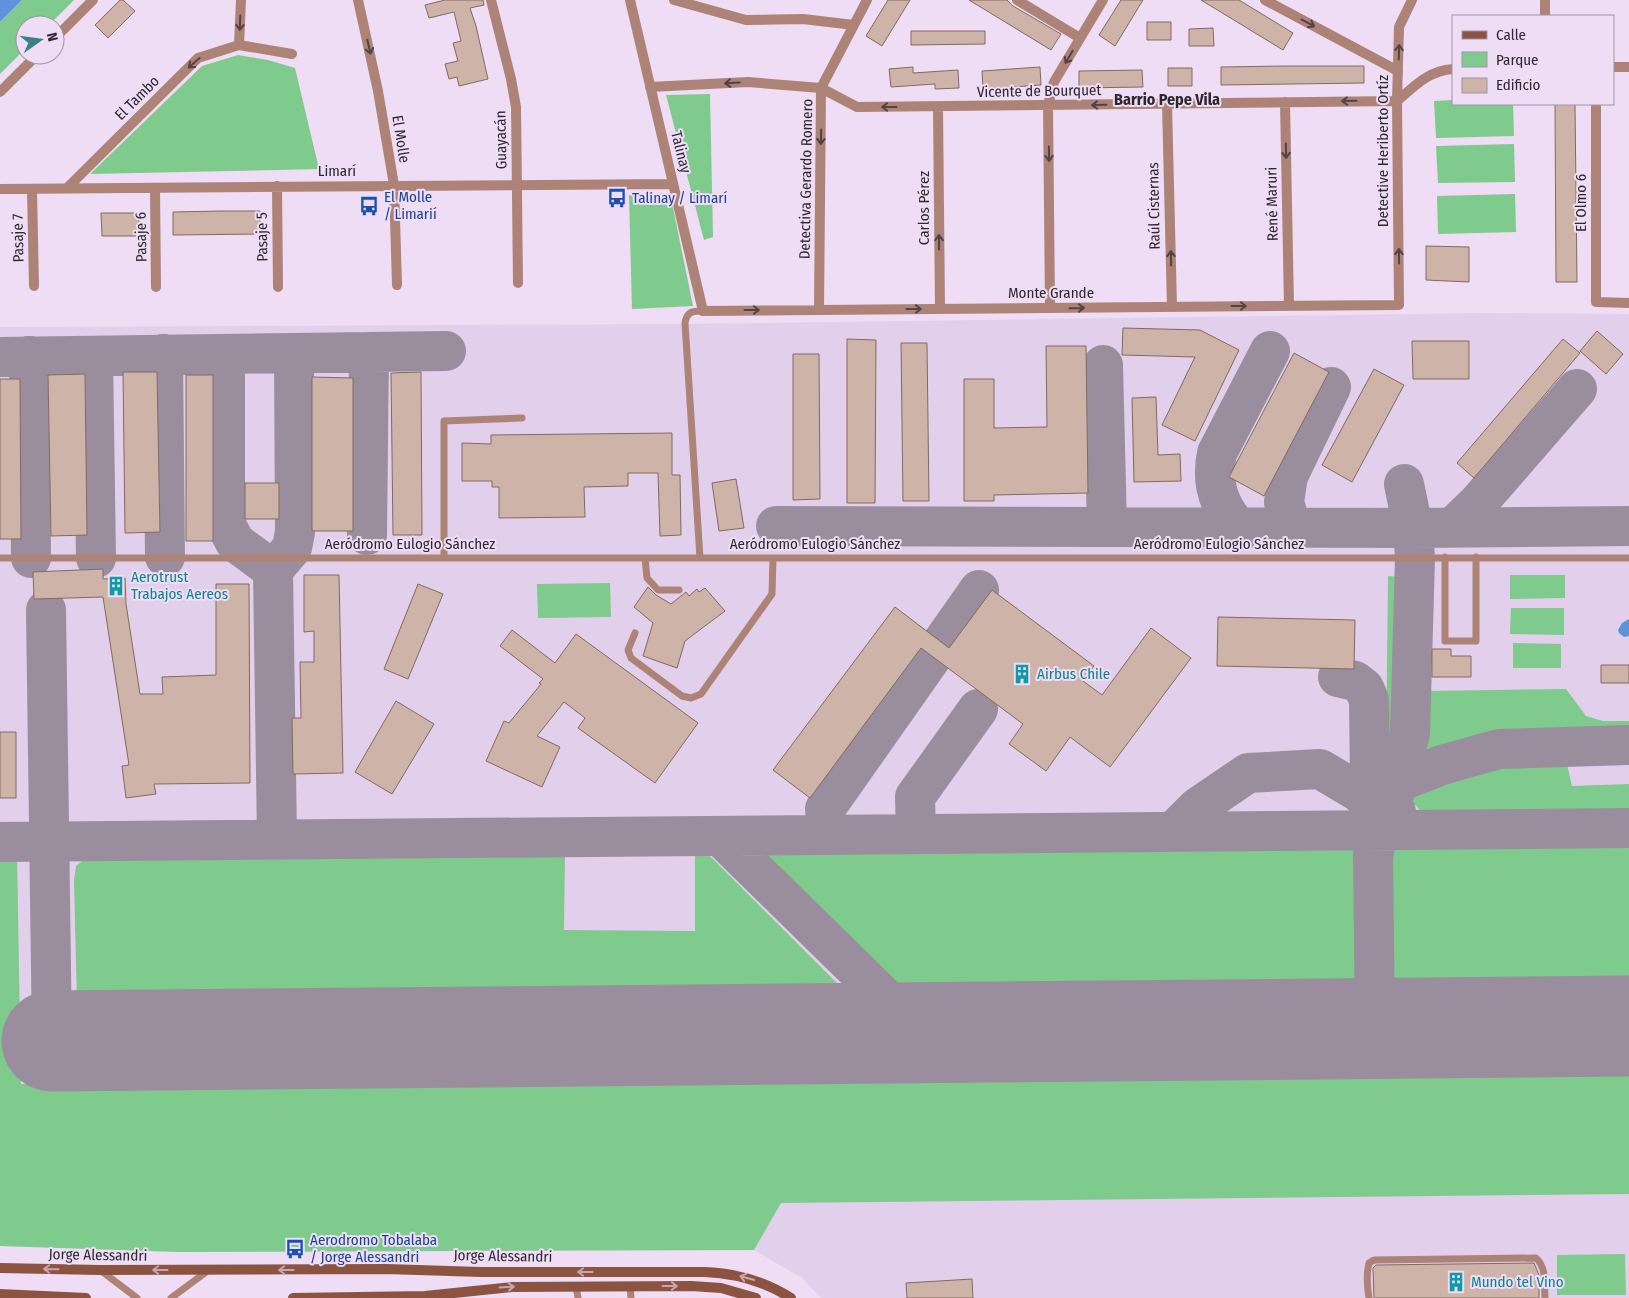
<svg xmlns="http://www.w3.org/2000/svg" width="1629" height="1298" font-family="'Fira Sans Condensed',sans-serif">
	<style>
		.built { fill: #e2cfeb }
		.green { fill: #7fca8d }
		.water { fill: #5c93da }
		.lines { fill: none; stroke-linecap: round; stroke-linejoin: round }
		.taxiway { stroke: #9a8e9e; stroke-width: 40 }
		.runway { stroke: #9a8e9e; stroke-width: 101 }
		.building { fill: #ceb3a8; stroke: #826a60 }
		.service { stroke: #ac8376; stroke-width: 7 }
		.minor { stroke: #ac8376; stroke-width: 10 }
		.secondary { stroke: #8d5341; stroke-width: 10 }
		.oneway { stroke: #534344 }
		.oneway2 { stroke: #c7a6ac }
		.labels { text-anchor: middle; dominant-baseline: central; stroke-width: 4; stroke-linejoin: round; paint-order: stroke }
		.street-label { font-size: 15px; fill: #2d272f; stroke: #eeddf4 }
		.transit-label { font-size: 15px; fill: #164399; stroke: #eeddf4; text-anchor: start }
		.culture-label { font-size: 15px; fill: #0d838f; stroke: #eeddf4; text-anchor: start }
		.neighbourhood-label { font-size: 16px; font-weight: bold; fill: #2d272f; stroke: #eeddf4 }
	</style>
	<rect width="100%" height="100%" fill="#eeddf4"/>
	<path class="built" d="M 1488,313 L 1629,314 L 1629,1298 L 821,1298 L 802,1278 L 754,1250 L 178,1252 L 0,1246 L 0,327 L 686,324 Z"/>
	<path class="green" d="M 22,0 L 74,0 L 49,25 L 25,25 L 25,49 L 0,74 L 0,22 Z
		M 238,55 L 268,60 L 295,68 L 319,169 L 90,174 L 202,66 Z
		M 710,94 L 713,237 L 704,240 L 666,95 Z
		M 1453,100 L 1453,104 L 1513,104 L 1514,136 L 1436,138 L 1434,101 Z
		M 1514,144 L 1515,182 L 1438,183 L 1436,146 Z
		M 670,193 L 693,306 L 632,309 L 629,195 Z
		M 1515,194 L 1516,232 L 1438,234 L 1437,196 Z
		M 1510,575 L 1565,575 L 1565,598 L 1510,599 Z
		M 1388,576 L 1398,577 L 1398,741 L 1386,760 Z
		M 610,583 L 611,617 L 538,618 L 537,584 Z
		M 1511,608 L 1564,608 L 1564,635 L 1510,634 Z
		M 1513,643 L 1561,644 L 1561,668 L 1513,668 Z
		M 1566,689 L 1586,716 L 1603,721 L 1629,721 L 1629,733 L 1583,733 L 1494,745 L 1413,766 L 1424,691 Z
		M 1564,751 L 1572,786 L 1629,784 L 1629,818 L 1522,821 L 1439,819 L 1422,812 L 1412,802 L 1411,791 L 1444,772 L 1508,757 Z
		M 1398,836 L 1478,842 L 1629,840 L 1629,994 L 1389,996 L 1389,845 Z
		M 1360,840 L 1359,996 L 927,1005 L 885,986 L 761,868 L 758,860 L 763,850 L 1192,848 Z
		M 565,853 L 564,930 L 695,931 L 695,854 L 710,856 L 848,994 L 849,1002 L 847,1007 L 89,1014 L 77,1003 L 74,881 L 76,866 L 86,858 Z
		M 17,855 L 21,1084 L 482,1078 L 1629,1068 L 1629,1194 L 781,1203 L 754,1250 L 178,1252 L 0,1246 L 0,856 Z
		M 1625,1254 L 1626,1295 L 1557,1295 L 1557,1255 Z"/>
	<path class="water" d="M 0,0 L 22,0 L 0,22 Z
		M 1629,619 L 1629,636 L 1624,637 L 1619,633 L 1618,630 L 1622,623 Z"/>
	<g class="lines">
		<path class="taxiway" d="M 163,354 L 165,557
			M 225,354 L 225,523 L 235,542 L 273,570
			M 29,356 L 31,558
			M 93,356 L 96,558
			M 0,357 L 446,351
			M 1103,365 L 1107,527
			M 776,526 L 1413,528 L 1629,526
			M 1238,527 C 1218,506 1211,482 1217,453 L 1270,351
			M 1291,527 L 1284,502 L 1288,476 L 1331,387
			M 1453,527 L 1477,504 L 1577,389
			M 367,535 L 369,352
			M 46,610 L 52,1041
			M 1338,677 L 1355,681 L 1364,688 L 1369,700 L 1370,779 L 1379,795 L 1396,812
			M 1398,782 L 1442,765 L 1499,749 L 1629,745
			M 1173,832 L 1198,807 L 1248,773 L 1320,769 L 1357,791 L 1404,829
			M 827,834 L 825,809 L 979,590
			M 916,834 L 915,797 L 978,709
			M 720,836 L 921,1033
			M 277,840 L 273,570 L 292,548 L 295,532 L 294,353
			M 0,842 L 1629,828
			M 1375,1028 L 1373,857 L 1378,830 L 1387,816 L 1398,782 L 1410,733 L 1415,558 L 1413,528 L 1404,484"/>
		<path class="runway" d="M 52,1041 L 1629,1026"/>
	</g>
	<path class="building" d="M 120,0 L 123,0 L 135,11 L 108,38 L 95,25 Z
		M 445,0 L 483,0 L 484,5 L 470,8 L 476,26 L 488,79 L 459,86 L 457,77 L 449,79 L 445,64 L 458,61 L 453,43 L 461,41 L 454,12 L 429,18 L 425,5 Z
		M 888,0 L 910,0 L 882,46 L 866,36 Z
		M 969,0 L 1007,0 L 1013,6 L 1061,34 L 1051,50 Z
		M 1121,0 L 1143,0 L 1115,46 L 1099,35 Z
		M 1201,0 L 1239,0 L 1293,33 L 1283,50 Z
		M 1147,22 L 1171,22 L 1171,40 L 1147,40 Z
		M 1213,28 L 1214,46 L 1189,46 L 1189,29 Z
		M 911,31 L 985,31 L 985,44 L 911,45 Z
		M 1284,66 L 1364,66 L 1364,83 L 1221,85 L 1221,67 Z
		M 913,67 L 913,73 L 958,70 L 959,88 L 935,89 L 935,84 L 891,87 L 889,69 Z
		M 1040,67 L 1041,85 L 983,89 L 982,71 Z
		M 1168,68 L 1192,68 L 1192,86 L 1168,86 Z
		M 1142,70 L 1143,87 L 1079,88 L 1079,71 Z
		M 1555,104 L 1575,104 L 1577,282 L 1556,282 Z
		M 222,211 L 260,211 L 260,234 L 173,235 L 173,212 Z
		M 101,213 L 139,213 L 139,236 L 102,236 Z
		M 1426,246 L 1469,247 L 1469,282 L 1426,280 Z
		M 1123,328 L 1200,330 L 1239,350 L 1195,441 L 1162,425 L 1195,357 L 1122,355 Z
		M 1597,331 L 1623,354 L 1606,374 L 1580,351 Z
		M 847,339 L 876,340 L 875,503 L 847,503 Z
		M 1563,339 L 1580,353 L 1474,478 L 1457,463 Z
		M 1412,341 L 1469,341 L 1469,379 L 1413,379 Z
		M 901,343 L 927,343 L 929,501 L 903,501 Z
		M 1046,346 L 1086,346 L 1088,493 L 994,495 L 994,501 L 964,501 L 964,379 L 994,379 L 994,428 L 1047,427 Z
		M 1294,353 L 1329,372 L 1264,496 L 1229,477 Z
		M 793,354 L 819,354 L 820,499 L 793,500 Z
		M 1374,369 L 1404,385 L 1352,482 L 1322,465 Z
		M 123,372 L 157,372 L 160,532 L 125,533 Z
		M 421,372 L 422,535 L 393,535 L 391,373 Z
		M 85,374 L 87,535 L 51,536 L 48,375 Z
		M 186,375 L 213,375 L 213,541 L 186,541 Z
		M 312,377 L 353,378 L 353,531 L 312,531 Z
		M 0,379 L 20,379 L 21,539 L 0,539 Z
		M 1156,397 L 1158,455 L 1180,454 L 1181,481 L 1134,482 L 1132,398 Z
		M 672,433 L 672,475 L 680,475 L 681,535 L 660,536 L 658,473 L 628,473 L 628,486 L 584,487 L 585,517 L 499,518 L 499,487 L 492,487 L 492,481 L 462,481 L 462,443 L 491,444 L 491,435 Z
		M 736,479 L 744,528 L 719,531 L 712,483 Z
		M 245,483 L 279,483 L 279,519 L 245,519 Z
		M 103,569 L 103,579 L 125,578 L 126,604 L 140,694 L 163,694 L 162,677 L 216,675 L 216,584 L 249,584 L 250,783 L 154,784 L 156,794 L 126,798 L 122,766 L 129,765 L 103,597 L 34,599 L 33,572 Z
		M 304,575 L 339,575 L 343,773 L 293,774 L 292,718 L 301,718 L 300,662 L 314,662 L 314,631 L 304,632 Z
		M 418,584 L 443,594 L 408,679 L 384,669 Z
		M 648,587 L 656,595 L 671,604 L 686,592 L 689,596 L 697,589 L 699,592 L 705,588 L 725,611 L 685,641 L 677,668 L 643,656 L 653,623 L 634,607 Z
		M 992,590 L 1094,666 L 1083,681 L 1102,695 L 1151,628 L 1191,658 L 1110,767 L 1070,737 L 1046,771 L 1009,744 L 1023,724 L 921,648 L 810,798 L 773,770 L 895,607 L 949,648 Z
		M 1218,617 L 1355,620 L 1354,669 L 1217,666 Z
		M 512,630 L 555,663 L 576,634 L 698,723 L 655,783 L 578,728 L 585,718 L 564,702 L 537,736 L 560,747 L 542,787 L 486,761 L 504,721 L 509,723 L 541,684 L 539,683 L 543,679 L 500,646 Z
		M 1432,649 L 1451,649 L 1451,656 L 1471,656 L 1471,677 L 1432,677 Z
		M 1601,665 L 1629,665 L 1629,683 L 1601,683 Z
		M 396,701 L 434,724 L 392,794 L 355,772 Z
		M 0,732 L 16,732 L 16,798 L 0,798 Z
		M 1534,1263 L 1539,1275 L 1539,1298 L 1374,1298 L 1373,1268 L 1376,1265 Z
		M 972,1279 L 973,1298 L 907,1298 L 906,1283 Z"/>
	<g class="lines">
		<path class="service" d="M 444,557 L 444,421 L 522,418
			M 1445,557 L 1445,641 L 1476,641 L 1476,557
			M 0,558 L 1629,558
			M 645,558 L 647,578 L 658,590 L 679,590
			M 700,558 L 685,323 C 687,311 693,311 703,311
			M 635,633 L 628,650 L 631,658 L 682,696 L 691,698 L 701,694 L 772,594 L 773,558
			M 100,1270 L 137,1298
			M 576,1286 L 578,1298
			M 630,1286 L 631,1298
			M 171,1298 L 209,1270
			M 1369,1298 C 1367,1286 1366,1275 1369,1263 L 1374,1260 L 1536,1258 C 1547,1268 1544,1284 1545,1298"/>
		<path class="minor" d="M 358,0 L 378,91 L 394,185 L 397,285
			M 491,0 L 511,79 L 516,107 L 518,283
			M 630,0 L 703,311 L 1399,305 L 1397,101 L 1399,27 L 1412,0
			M 674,0 L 746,20 L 803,19 L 854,25
			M 1017,0 L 1080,38
			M 1265,0 L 1398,71
			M 1545,0 L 1545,16
			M 55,38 L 93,0
			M 239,45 L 241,0
			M 1613,67 L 1629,67
			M 650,87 L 748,82 L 821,88 L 857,107 L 1397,101 C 1416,85 1428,71 1453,69
			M 0,92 L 37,55
			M 1285,102 L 1289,306
			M 1167,104 L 1172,307
			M 1596,104 L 1596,302 L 1629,303
			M 938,107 L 940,309
			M 277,186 L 278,287
			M 67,188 L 198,58 L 239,45 L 292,54
			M 155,188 L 156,287
			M 0,189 L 673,184
			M 32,189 L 34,286
			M 1050,308 L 1048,105 L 1054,82 L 1103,0
			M 819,310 L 821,88 L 867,0"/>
		<path class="secondary" d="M 0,1268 L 100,1270 L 386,1269 L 481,1272 L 704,1272 C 735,1273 764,1281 791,1298
			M 0,1294 L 86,1298
			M 293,1298 L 425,1296 L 512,1287 L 691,1286 L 721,1288 L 756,1298"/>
	</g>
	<defs><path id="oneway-shaft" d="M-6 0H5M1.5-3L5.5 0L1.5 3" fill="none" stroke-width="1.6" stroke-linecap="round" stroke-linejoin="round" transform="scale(1.25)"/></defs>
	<g class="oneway">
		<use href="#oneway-shaft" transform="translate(240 23) rotate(92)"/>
		<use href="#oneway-shaft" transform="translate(1308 23) rotate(28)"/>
		<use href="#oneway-shaft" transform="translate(369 47) rotate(77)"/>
		<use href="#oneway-shaft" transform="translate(1399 52) rotate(-88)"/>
		<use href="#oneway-shaft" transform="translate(1069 57) rotate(120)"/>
		<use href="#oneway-shaft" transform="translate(194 63) rotate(139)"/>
		<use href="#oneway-shaft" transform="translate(732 83) rotate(177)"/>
		<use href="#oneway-shaft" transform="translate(1349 101) rotate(179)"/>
		<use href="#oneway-shaft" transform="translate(1099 105) rotate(179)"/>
		<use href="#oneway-shaft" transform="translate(889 107) rotate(-180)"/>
		<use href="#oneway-shaft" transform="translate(821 137) rotate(91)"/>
		<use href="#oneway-shaft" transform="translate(1286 151) rotate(89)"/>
		<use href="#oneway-shaft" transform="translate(1049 154) rotate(89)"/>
		<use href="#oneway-shaft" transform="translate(939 242) rotate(-90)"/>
		<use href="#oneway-shaft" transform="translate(1399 256) rotate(-91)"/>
		<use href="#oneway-shaft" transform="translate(1171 258) rotate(-91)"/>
		<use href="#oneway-shaft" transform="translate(1239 306)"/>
		<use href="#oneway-shaft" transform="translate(1077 308) rotate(-1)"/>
		<use href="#oneway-shaft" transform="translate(914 309)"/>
		<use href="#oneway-shaft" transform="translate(752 310)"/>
	</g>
	<g class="oneway2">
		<use href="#oneway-shaft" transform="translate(51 1269) rotate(-179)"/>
		<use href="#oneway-shaft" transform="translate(160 1270) rotate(-180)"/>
		<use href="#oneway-shaft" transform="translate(286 1270) rotate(180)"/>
		<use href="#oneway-shaft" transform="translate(585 1272) rotate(180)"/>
		<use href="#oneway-shaft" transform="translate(747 1278) rotate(-164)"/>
		<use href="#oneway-shaft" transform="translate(670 1286)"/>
		<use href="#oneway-shaft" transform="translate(507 1287) rotate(-4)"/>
	</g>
	<defs>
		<symbol id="bus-bare" viewBox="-9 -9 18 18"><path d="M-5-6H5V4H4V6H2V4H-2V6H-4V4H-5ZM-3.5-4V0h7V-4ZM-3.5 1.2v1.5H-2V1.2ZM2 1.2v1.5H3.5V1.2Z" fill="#1a4fb4" stroke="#eeddf4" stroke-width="2.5" paint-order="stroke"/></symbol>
		<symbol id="building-bare" viewBox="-9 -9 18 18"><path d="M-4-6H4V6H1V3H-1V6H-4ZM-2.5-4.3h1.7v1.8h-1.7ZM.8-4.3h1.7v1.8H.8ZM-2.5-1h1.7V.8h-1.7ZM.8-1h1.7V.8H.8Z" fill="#0f9aa8" stroke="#eeddf4" stroke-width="2.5" paint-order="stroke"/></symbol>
	</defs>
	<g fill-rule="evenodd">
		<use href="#bus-bare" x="603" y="184" width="28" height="28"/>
		<use href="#bus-bare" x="355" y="192" width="28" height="28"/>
		<use href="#building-bare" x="102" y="572" width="28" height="28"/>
		<use href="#building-bare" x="1008" y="660" width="28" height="28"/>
		<use href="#bus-bare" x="281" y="1235" width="28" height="28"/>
		<use href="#building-bare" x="1442" y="1268" width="28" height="28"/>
	</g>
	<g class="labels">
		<g class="street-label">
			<text transform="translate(1039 91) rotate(-1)">Vicente de Bourquet</text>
			<text transform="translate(137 98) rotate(-45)">El Tambo</text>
			<text transform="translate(401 139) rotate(81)">El Molle</text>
			<text transform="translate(501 140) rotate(-91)">Guayacán</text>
			<text transform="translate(1383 151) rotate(-90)">Detective Heriberto Ortíz</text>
			<text transform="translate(681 152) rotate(76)">Talinay</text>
			<text x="337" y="171">Limarí</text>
			<text transform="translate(806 179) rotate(-89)">Detectiva Gerardo Romero</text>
			<text transform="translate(1581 203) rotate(-90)">El Olmo 6</text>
			<text transform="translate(1272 204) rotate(-91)">René Maruri</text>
			<text transform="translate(1154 206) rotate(-91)">Raúl Cisternas</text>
			<text transform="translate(924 208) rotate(-90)">Carlos Pérez</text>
			<text transform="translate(141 237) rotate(-91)">Pasaje 6</text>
			<text transform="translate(262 237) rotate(-91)">Pasaje 5</text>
			<text transform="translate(18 238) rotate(-91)">Pasaje 7</text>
			<text x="1051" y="293">Monte Grande</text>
			<text x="410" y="544">Aeródromo Eulogio Sánchez</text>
			<text x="815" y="544">Aeródromo Eulogio Sánchez</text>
			<text x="1219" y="544">Aeródromo Eulogio Sánchez</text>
			<text transform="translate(98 1255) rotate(1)">Jorge Alessandri</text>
			<text transform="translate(503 1256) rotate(1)">Jorge Alessandri</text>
		</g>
		<g class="transit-label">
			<text x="384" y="197">El Molle<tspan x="384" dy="17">/ Limarií</tspan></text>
			<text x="632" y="198">Talinay / Limarí</text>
			<text x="310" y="1240">Aerodromo Tobalaba<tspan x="310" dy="17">/ Jorge Alessandri</tspan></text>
		</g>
		<g class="culture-label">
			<text x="131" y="577">Aerotrust<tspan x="131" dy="17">Trabajos Aereos</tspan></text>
			<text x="1037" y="674">Airbus Chile</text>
			<text x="1471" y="1282">Mundo tel Vino</text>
		</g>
		<g class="neighbourhood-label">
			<text x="1167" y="99">Barrio Pepe Vila</text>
		</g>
	</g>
	<rect x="1452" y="15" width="162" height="90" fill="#eeddf4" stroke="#a194a5"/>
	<rect x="1462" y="31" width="25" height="8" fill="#8d5341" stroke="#a194a5"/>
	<text x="1496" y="40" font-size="15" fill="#2d272f">Calle</text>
	<rect x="1462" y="52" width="25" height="15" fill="#7fca8d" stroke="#a194a5"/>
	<text x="1496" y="65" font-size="15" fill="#2d272f">Parque</text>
	<rect x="1462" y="78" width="25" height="15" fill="#ceb3a8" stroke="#a194a5"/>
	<text x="1496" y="90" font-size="15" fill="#2d272f">Edificio</text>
	<g transform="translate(40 40) rotate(76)"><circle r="24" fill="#eeddf4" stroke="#a194a5"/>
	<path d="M0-4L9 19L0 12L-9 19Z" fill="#398187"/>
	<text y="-8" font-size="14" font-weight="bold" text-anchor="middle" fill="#2d272f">N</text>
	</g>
</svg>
